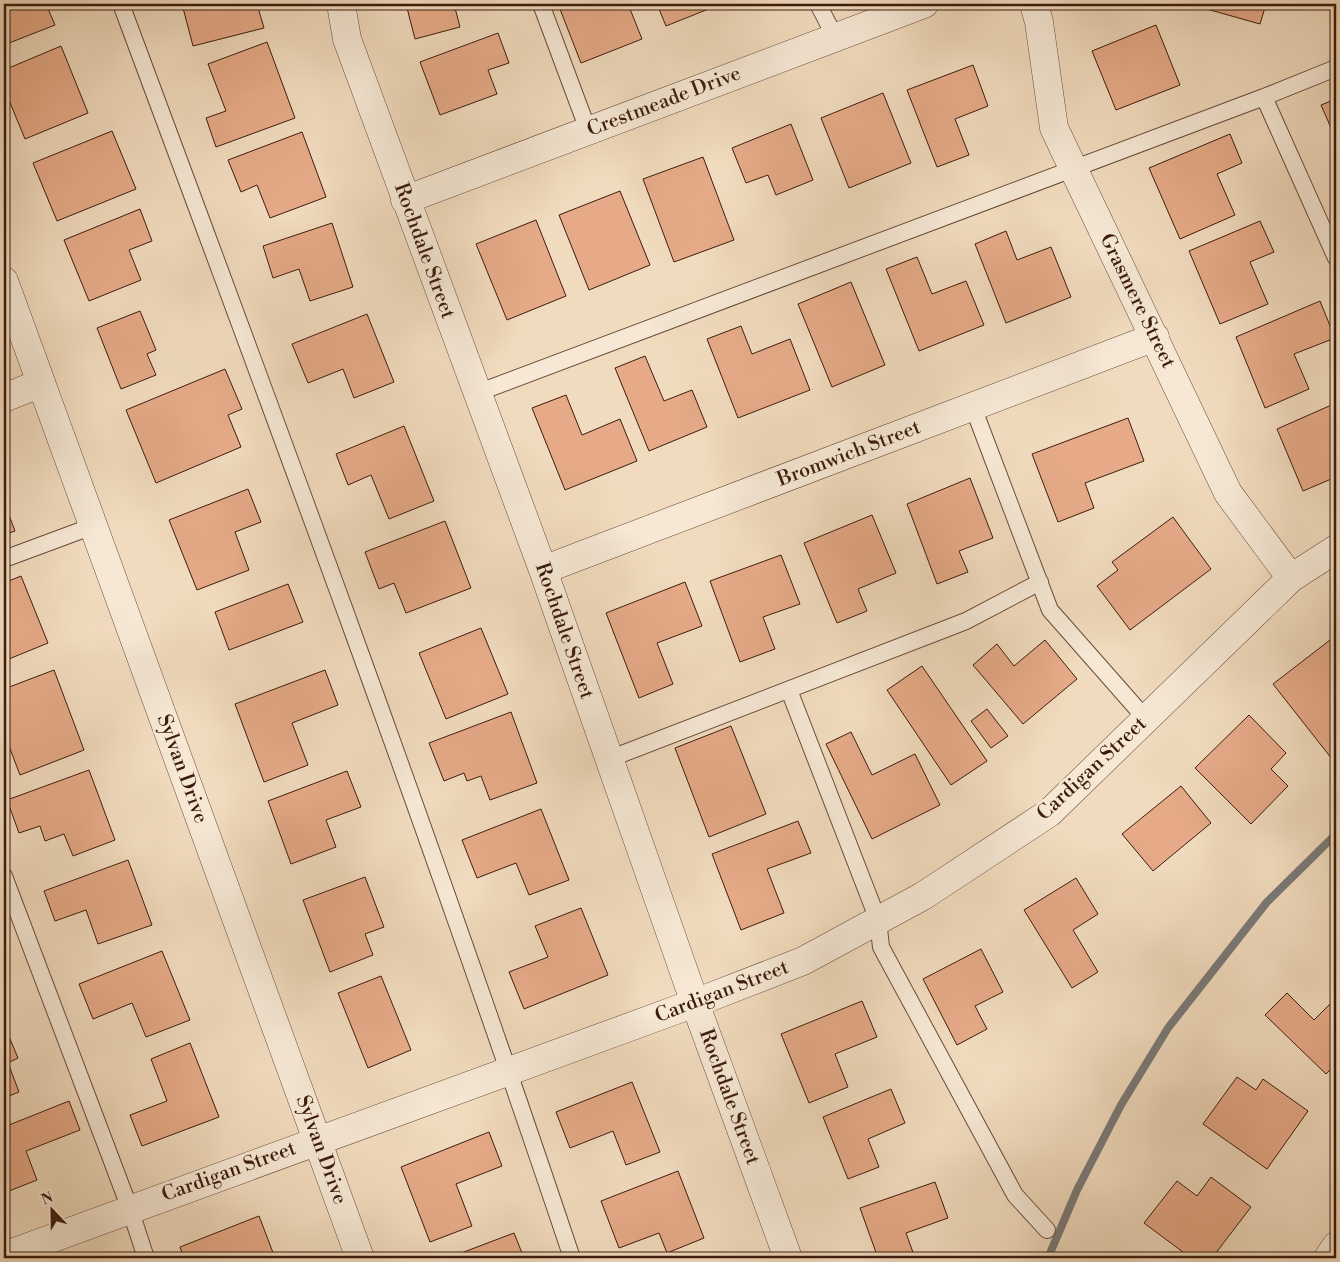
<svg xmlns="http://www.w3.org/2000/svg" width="1340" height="1262" font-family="'Libre Bodoni',serif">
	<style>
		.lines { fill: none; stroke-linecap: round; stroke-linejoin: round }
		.stream { stroke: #7a7a78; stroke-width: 8 }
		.building { fill: #e6aa88; stroke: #3d1c0e }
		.service-casing { stroke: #6a4c3a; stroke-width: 18 }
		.minor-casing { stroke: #6a4c3a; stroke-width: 29 }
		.tertiary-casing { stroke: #6a4c3a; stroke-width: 29 }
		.service { stroke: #f6e8d5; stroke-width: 16 }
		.minor { stroke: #f6e8d5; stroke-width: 28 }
		.tertiary { stroke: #f6e8d5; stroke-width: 28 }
		.labels { text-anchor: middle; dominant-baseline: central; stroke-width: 5; stroke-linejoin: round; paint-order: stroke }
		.street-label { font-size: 20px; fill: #3d1c0e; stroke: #f6e8d5 }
	</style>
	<rect width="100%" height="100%" fill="#f1dbbe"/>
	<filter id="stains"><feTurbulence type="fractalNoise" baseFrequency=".004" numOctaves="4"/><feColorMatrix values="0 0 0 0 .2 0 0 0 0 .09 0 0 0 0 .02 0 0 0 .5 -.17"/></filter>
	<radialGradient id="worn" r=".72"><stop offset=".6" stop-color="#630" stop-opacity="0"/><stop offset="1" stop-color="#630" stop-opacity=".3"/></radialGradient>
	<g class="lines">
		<path class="stream" d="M 1048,1258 L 1077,1190 L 1121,1105 L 1168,1028 L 1267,902 L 1336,834"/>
	</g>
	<path class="building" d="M 4,4 L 46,4 L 55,25 L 4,45 Z
		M 182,4 L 257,4 L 264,28 L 193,46 Z
		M 406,4 L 454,4 L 460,27 L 415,39 Z
		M 558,4 L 628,4 L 642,39 L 581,63 Z
		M 657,4 L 721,4 L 666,26 Z
		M 1189,4 L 1266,4 L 1260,24 Z
		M 1156,25 L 1180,85 L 1116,110 L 1092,51 Z
		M 498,33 L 509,63 L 488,70 L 497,94 L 440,115 L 420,62 Z
		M 267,42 L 295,118 L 216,147 L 206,118 L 226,111 L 208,64 Z
		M 61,46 L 88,113 L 25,139 L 4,88 L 4,70 Z
		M 973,65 L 988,106 L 955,119 L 969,155 L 937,167 L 907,90 Z
		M 883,93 L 911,163 L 849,188 L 821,118 Z
		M 1336,99 L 1336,136 L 1335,137 L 1321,105 Z
		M 791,124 L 813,180 L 776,195 L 768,175 L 746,183 L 732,148 Z
		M 112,131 L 136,189 L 57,221 L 33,163 Z
		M 302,132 L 326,197 L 270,218 L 257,185 L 241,192 L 228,160 Z
		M 1230,134 L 1242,163 L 1217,174 L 1235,215 L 1180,239 L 1149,168 Z
		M 703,157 L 734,240 L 674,262 L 643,179 Z
		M 620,191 L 650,265 L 589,290 L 559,215 Z
		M 140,209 L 152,241 L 129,250 L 141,280 L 89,301 L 64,240 Z
		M 536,220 L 566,296 L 507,320 L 476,244 Z
		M 1260,221 L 1274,252 L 1250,262 L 1268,304 L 1220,324 L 1189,251 Z
		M 332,223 L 353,287 L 310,301 L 299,269 L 273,278 L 263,246 Z
		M 1006,231 L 1017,260 L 1051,247 L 1071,297 L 1006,323 L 975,244 Z
		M 917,257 L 932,294 L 966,281 L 984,325 L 919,351 L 886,269 Z
		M 851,282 L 885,365 L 832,387 L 798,304 Z
		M 1320,301 L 1335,338 L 1294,354 L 1309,389 L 1265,408 L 1236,337 Z
		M 140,311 L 156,350 L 147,354 L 156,375 L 121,389 L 97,328 Z
		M 367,314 L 394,382 L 354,398 L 343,369 L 308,383 L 292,344 Z
		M 741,326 L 752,354 L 790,339 L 810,390 L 738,418 L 707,339 Z
		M 645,356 L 664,401 L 692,390 L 707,427 L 649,451 L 615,368 Z
		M 225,369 L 242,409 L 228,415 L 241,447 L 156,483 L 126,410 Z
		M 566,395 L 582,435 L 620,419 L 637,461 L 565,490 L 532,408 Z
		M 1336,403 L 1336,477 L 1303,491 L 1277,429 Z
		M 1128,418 L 1144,461 L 1085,483 L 1094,508 L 1058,522 L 1032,454 Z
		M 404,426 L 434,501 L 389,519 L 371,475 L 348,485 L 336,454 Z
		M 970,478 L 993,538 L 959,551 L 968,572 L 937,584 L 907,504 Z
		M 248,489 L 261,522 L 235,532 L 249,570 L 197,590 L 169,520 Z
		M 4,502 L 15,531 L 4,535 Z
		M 872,515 L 896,573 L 858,589 L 867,611 L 837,623 L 804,543 Z
		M 1173,517 L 1211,569 L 1130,630 L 1097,586 L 1118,570 L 1112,562 Z
		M 445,521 L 471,588 L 406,613 L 394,583 L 379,589 L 365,552 Z
		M 781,555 L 800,604 L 763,617 L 775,649 L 740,662 L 710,581 Z
		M 21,576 L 48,643 L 4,661 L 4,583 Z
		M 685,582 L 702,626 L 657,643 L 673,684 L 639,698 L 606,613 Z
		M 288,584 L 303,622 L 229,650 L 215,612 Z
		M 481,628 L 508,694 L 446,719 L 419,653 Z
		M 1045,640 L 1077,679 L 1023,724 L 973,665 L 997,644 L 1014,666 Z
		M 1330,640 L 1336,647 L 1336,756 L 1332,759 L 1273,684 Z
		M 922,666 L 987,761 L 951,785 L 887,690 Z
		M 54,670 L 84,750 L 20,775 L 4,733 L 4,689 Z
		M 325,670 L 338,705 L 292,723 L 308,765 L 264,782 L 235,704 Z
		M 987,709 L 1008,736 L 991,748 L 971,721 Z
		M 511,712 L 537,783 L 490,800 L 481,776 L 467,781 L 464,773 L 444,781 L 429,743 Z
		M 1249,715 L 1286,753 L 1271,769 L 1288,786 L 1251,824 L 1195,768 Z
		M 731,726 L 766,814 L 709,837 L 675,748 Z
		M 851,732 L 872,775 L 915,754 L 940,805 L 872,839 L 826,744 Z
		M 89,770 L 115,840 L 73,856 L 64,834 L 45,841 L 40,826 L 19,833 L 7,800 Z
		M 347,771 L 361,807 L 326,820 L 336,847 L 291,864 L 268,801 Z
		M 1181,786 L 1211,823 L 1153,871 L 1122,834 Z
		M 541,809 L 569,880 L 529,895 L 516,863 L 477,878 L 462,840 Z
		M 798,821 L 811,853 L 767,869 L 784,913 L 741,930 L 712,854 Z
		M 128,860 L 152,925 L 98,944 L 86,910 L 55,921 L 44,891 Z
		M 365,877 L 384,927 L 365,934 L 373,955 L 330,972 L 303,900 Z
		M 1076,878 L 1098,914 L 1073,930 L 1098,972 L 1072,988 L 1024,910 Z
		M 581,908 L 608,975 L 524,1009 L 509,972 L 548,957 L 535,926 Z
		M 981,949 L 1003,992 L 975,1006 L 987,1029 L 957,1045 L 923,979 Z
		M 162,951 L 190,1020 L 146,1037 L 132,1003 L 93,1019 L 79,984 Z
		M 381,976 L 411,1050 L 368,1068 L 338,993 Z
		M 1287,993 L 1314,1020 L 1336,998 L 1336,1064 L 1326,1074 L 1265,1015 Z
		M 862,1001 L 877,1037 L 835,1054 L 848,1087 L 809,1103 L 781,1034 Z
		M 4,1027 L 5,1027 L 18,1058 L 8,1063 L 19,1092 L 4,1098 Z
		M 190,1043 L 219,1117 L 142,1146 L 130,1115 L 167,1101 L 151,1059 Z
		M 1237,1077 L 1256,1090 L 1263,1079 L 1308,1111 L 1267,1169 L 1203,1124 Z
		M 632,1082 L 660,1152 L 626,1165 L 613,1131 L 570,1148 L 556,1112 Z
		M 891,1089 L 905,1123 L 868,1139 L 879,1167 L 848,1179 L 823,1117 Z
		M 69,1101 L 80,1130 L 26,1151 L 37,1180 L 4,1193 L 4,1127 Z
		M 489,1132 L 502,1166 L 456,1184 L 472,1226 L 430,1242 L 401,1167 Z
		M 678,1171 L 704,1238 L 667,1253 L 659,1233 L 619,1248 L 601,1201 Z
		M 1211,1177 L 1251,1207 L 1212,1258 L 1191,1258 L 1144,1223 L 1177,1181 L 1197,1196 Z
		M 935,1182 L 948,1218 L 906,1233 L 915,1258 L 878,1258 L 860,1208 Z
		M 259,1216 L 275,1258 L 184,1258 L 180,1247 Z
		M 514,1233 L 524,1258 L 448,1258 Z"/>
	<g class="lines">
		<defs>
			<path id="service" d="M 121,4 C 276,420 431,837 572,1258
				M 541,4 L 588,130
				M 818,4 L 835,37
				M 1264,97 L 1336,258
				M 477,393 L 1264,97 L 1336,68
				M 973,407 L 1050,610 L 1146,719
				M 4,559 L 93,526
				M 789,690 L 878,920 L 881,947 L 1015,1195 L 1047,1230
				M 609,759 L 966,621 L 1040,582
				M 4,876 L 130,1209 L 146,1258"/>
			<path id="minor" d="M 341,4 L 347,39 L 543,570 L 695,1003 L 788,1258
				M 1034,4 L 1039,22 L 1054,128 L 1228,493 L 1291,578
				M 405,200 L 924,4
				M 4,398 L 41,383
				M 543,570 L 1155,337
				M 4,1256 L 695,1003 L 803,961 L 923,896 L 1049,813 L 1291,578 L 1336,549"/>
			<path id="tertiary" d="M 4,281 L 360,1258
				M 1328,1258 L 1336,1246"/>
		</defs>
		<use href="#service" class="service-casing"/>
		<use href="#minor" class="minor-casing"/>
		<use href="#tertiary" class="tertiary-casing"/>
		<use href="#service" class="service"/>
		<use href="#minor" class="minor"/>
		<use href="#tertiary" class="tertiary"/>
	</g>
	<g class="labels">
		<g class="street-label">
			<text transform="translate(664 102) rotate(-21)">Crestmeade Drive</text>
			<text transform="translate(424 251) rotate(70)">Rochdale Street</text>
			<text transform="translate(1137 301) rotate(64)">Grasmere Street</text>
			<text transform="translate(849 454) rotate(-21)">Bromwich Street</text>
			<text transform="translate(564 631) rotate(71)">Rochdale Street</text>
			<text transform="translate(182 769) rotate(70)">Sylvan Drive</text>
			<text transform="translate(1092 769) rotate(-43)">Cardigan Street</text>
			<text transform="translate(722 992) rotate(-21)">Cardigan Street</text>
			<text transform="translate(729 1097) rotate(70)">Rochdale Street</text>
			<text transform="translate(321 1150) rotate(70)">Sylvan Drive</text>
			<text transform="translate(229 1172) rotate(-20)">Cardigan Street</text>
		</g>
	</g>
	<rect width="1340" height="1262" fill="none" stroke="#f1dbbe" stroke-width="20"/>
	<rect x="5" y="5" width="1330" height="1252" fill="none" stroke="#3d1c0e" stroke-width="2.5"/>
	<rect x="10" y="10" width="1320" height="1242" fill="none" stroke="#3d1c0e"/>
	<g transform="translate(52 1210) rotate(338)" stroke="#f6e8d5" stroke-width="4" paint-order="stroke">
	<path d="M0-4L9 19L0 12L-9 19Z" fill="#3d1c0e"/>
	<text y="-8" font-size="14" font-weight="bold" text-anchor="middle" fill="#3d1c0e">N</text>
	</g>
	<rect width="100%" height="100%" filter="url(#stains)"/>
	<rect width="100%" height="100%" fill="url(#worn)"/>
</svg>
